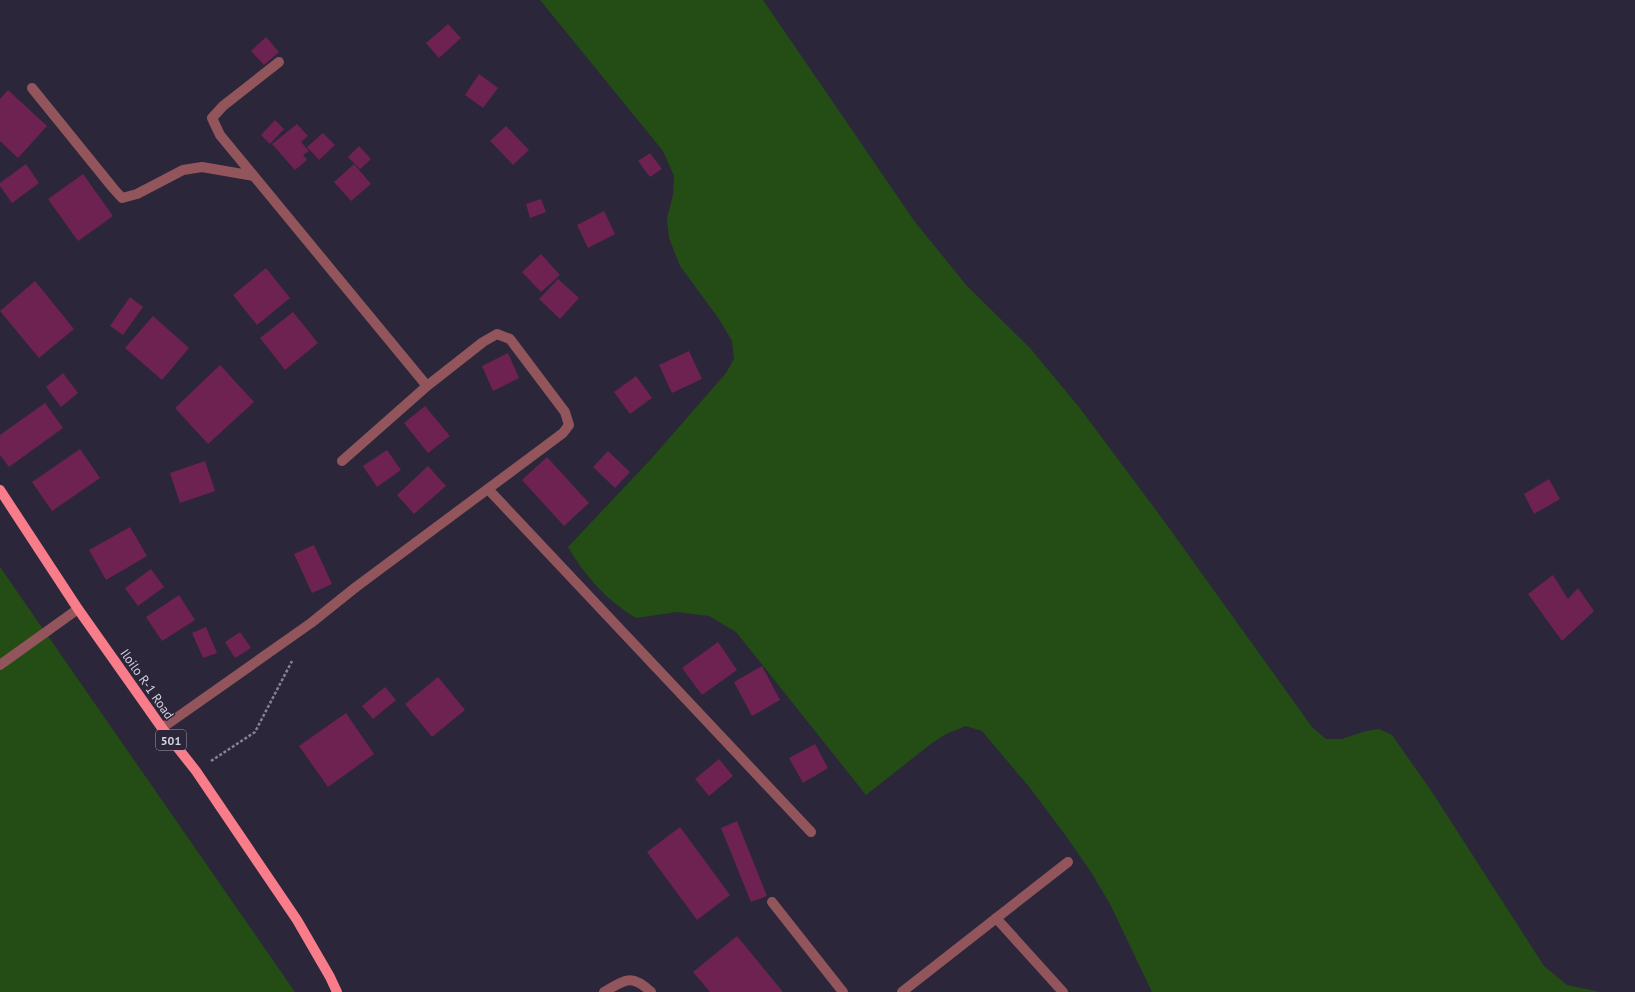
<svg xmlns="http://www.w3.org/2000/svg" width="1635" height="992" font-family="'PT Sans',sans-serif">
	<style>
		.green { fill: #244d15 }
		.building { fill: #6e2251 }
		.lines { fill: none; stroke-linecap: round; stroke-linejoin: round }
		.path { stroke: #868293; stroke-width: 2.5; stroke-dasharray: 3 2; stroke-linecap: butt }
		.minor { stroke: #91555b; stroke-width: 10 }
		.major { stroke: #f87c8a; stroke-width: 10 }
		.labels { text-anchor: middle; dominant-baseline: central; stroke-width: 3; stroke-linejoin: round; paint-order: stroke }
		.shield { fill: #2b263a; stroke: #a19eae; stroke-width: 1 }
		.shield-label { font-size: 12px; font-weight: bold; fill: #d4d1df }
		.street-label { font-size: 13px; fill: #d4d1df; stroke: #2b263a }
	</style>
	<rect width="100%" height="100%" fill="#2b263a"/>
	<path class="green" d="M 540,0 L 763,0 L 915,222 L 967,286 L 1030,348 L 1079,407 L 1164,521 L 1312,727 L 1326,739 L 1342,739 L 1366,731 L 1379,729 L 1392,735 L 1432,792 L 1544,966 L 1567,985 L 1600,992 L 1152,992 L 1110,904 L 1091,872 L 1066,836 L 1030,788 L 982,731 L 966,726 L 946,734 L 932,743 L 866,795 L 736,632 L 709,616 L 677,612 L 636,618 C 607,601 585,576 568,547 L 652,458 L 726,373 L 734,359 L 732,341 L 719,319 L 680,266 L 669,238 L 667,218 L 673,195 L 674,176 L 663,151 Z
		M 0,567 L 295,992 L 0,992 Z"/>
	<path class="building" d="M 448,24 L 461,38 L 439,58 L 426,43 Z
		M 266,37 L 279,52 L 264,65 L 251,51 Z
		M 479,74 L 498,88 L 483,108 L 465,95 Z
		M 8,90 L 47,126 L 18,158 L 0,141 L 0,99 Z
		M 275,120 L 284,129 L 270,144 L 261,135 Z
		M 297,124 L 308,136 L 301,142 L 309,151 L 303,155 L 307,160 L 295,170 L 272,144 Z
		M 506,126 L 529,150 L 513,165 L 490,141 Z
		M 323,133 L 335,145 L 319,160 L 307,147 Z
		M 359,146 L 371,159 L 360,169 L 348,157 Z
		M 650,153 L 662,169 L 650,177 L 638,161 Z
		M 26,164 L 39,183 L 12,203 L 0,186 L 0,183 Z
		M 354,164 L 371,184 L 351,201 L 334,182 Z
		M 83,174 L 113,216 L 78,241 L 48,199 Z
		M 541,199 L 546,212 L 530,218 L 526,204 Z
		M 604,211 L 615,234 L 588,248 L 577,225 Z
		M 541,254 L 560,275 L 541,292 L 522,272 Z
		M 266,268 L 290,298 L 257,325 L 233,295 Z
		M 558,279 L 579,298 L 560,319 L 539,299 Z
		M 35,281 L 74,329 L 39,358 L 0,311 Z
		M 130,297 L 143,307 L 123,335 L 110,326 Z
		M 293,312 L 318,343 L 285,370 L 260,338 Z
		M 153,316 L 189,348 L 162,380 L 125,348 Z
		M 689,351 L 702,379 L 672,393 L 659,365 Z
		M 508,353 L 519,378 L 493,391 L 482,366 Z
		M 220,365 L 254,402 L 208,444 L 175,408 Z
		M 63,373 L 78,393 L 61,407 L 46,387 Z
		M 636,376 L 652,398 L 630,414 L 614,392 Z
		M 45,403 L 63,428 L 9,467 L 0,455 L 0,435 Z
		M 425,406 L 450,436 L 428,453 L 404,423 Z
		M 80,449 L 100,478 L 52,511 L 32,482 Z
		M 387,450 L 401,470 L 377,487 L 363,466 Z
		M 608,451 L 630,472 L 615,488 L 593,467 Z
		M 547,457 L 589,503 L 564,526 L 522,480 Z
		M 205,461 L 215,491 L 180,503 L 170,473 Z
		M 428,466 L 446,486 L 414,514 L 397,495 Z
		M 1549,479 L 1560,499 L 1534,514 L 1524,494 Z
		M 130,527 L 147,556 L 106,580 L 89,550 Z
		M 314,545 L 332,584 L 312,593 L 294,554 Z
		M 151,569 L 164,587 L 138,606 L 125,588 Z
		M 1553,575 L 1568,599 L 1578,588 L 1594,611 L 1562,641 L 1528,594 Z
		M 179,595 L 195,620 L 162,641 L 146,617 Z
		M 206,627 L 217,653 L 203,658 L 192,633 Z
		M 240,632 L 251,648 L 235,658 L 225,642 Z
		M 718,642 L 737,670 L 702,695 L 682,668 Z
		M 762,666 L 780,700 L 752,716 L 734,682 Z
		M 438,677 L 465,710 L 432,737 L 405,704 Z
		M 385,687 L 396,700 L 373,719 L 362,706 Z
		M 346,713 L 374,754 L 328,787 L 299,746 Z
		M 815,744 L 828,768 L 803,783 L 789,758 Z
		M 719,759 L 733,776 L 709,796 L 695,779 Z
		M 737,821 L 767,896 L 751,902 L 721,828 Z
		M 680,827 L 730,895 L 697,920 L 647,852 Z
		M 737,936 L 783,992 L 710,992 L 693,972 Z"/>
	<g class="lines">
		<path class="path" d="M 211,761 L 255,732 L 292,661"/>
		<path class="minor" d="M 279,62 L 223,106 L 212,118 L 220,135 L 427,386
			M 32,88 L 113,188 L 122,198 L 137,194 L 183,170 L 202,167 L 254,176
			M 488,489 L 811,832
			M 0,665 L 78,609
			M 162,728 L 311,623 L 356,587 L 563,433 L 569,425 L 565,412 L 510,339 L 497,334 L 483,342 L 427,386 L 342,461
			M 772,902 L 843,992
			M 996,918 L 1063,992
			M 604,992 C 626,979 632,974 651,992
			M 902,992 L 1068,862"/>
		<path class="major" d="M 0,490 L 78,609 L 162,728 L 196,771 L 297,920 L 330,977 L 337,992"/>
	</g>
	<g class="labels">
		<rect class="shield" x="156" y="730" width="30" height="20" rx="3"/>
		<g class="shield-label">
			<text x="171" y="740">501</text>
		</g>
		<g class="street-label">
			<text transform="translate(147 684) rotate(55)">Iloilo R-1 Road</text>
		</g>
	</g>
</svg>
